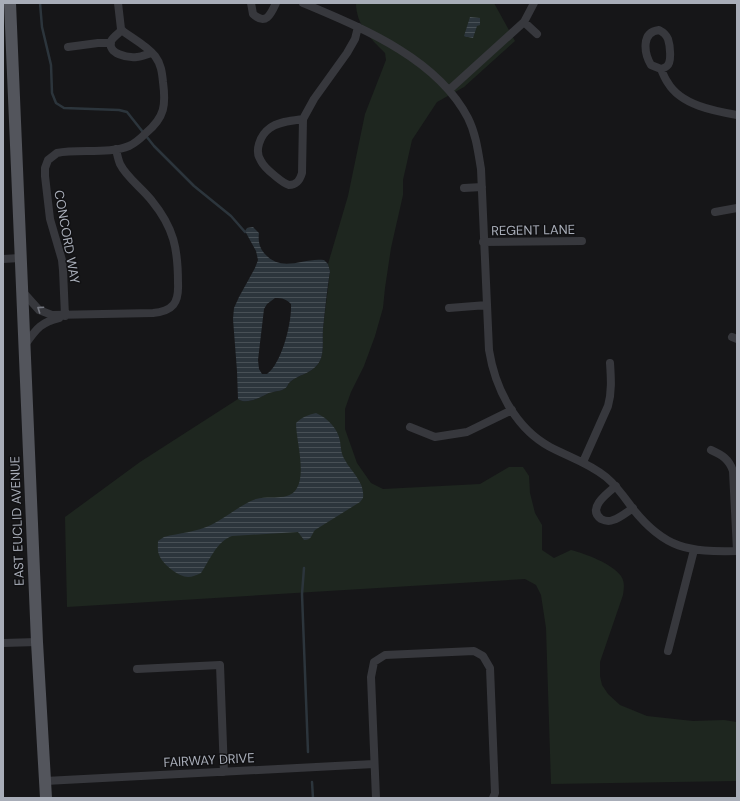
<svg xmlns="http://www.w3.org/2000/svg" width="740" height="801" font-family="'DM Sans',sans-serif">
	<style>
		.grass { fill: #1e261f }
		.water { fill: url(#water-rules); fill-rule: evenodd }
		.lines { fill: none; stroke-linecap: round; stroke-linejoin: round }
		.stream { stroke: #2c353c; stroke-width: 2.5 }
		.street { stroke: #37383d; stroke-width: 8 }
		.primary { stroke: #53555c; stroke-width: 12 }
		.oneway { stroke: #757881 }
		.labels { text-anchor: middle; dominant-baseline: central; stroke-width: 3; stroke-linejoin: round; paint-order: stroke }
		.street-label { font-size: 13px; fill: #a8adb8; stroke: #111113 }
	</style>
	<defs>
		<pattern id="water-rules" width="6" height="5" patternUnits="userSpaceOnUse"><rect width="6" height="5" fill="#2c353c"/><path d="M0 2.5h6" fill="none" stroke="#485056"/></pattern>
	</defs>
	<rect width="100%" height="100%" fill="#161618"/>
	<path class="grass" d="M 356,3 L 494,3 L 515,41 L 464,87 L 437,102 L 412,140 L 403,180 L 403,195 L 391,248 L 385,288 L 383,308 L 375,336 L 364,366 L 351,392 L 345,409 L 345,429 L 357,463 L 371,483 L 383,489 L 480,484 L 509,467 L 523,467 L 529,476 L 530,493 L 535,513 L 542,525 L 542,550 L 554,558 L 571,550 C 586,554 611,563 621,576 C 625,582 624,588 623,595 L 600,662 L 600,676 L 602,685 L 608,694 L 620,705 L 647,716 L 693,721 L 724,720 L 737,722 L 737,781 L 551,784 L 546,628 L 541,595 L 536,585 L 525,579 L 67,607 L 65,517 L 140,462 L 238,399 C 246,405 259,398 267,394 C 272,391 279,392 284,389 C 288,387 287,385 290,382 C 297,375 311,374 318,364 C 325,355 322,340 323,329 C 325,309 328,290 330,271 L 328,264 L 348,196 L 365,114 L 386,60 L 385,53 C 371,39 356,25 356,3 Z"/>
	<path class="water" d="M 470,17 L 480,18 L 480,25 L 477,26 L 473,38 L 468,37 L 466,37 L 464,36 Z
		M 253,227 L 259,233 C 258,240 259,247 264,253 C 282,274 303,257 324,260 L 328,264 L 330,271 C 327,290 325,309 323,329 C 322,340 325,355 318,364 C 311,374 297,375 290,382 C 287,385 288,387 284,389 C 279,392 272,391 267,394 C 259,398 246,405 238,399 L 237,371 L 233,319 L 234,308 L 239,297 L 255,268 L 258,260 L 256,251 L 245,231 L 247,228 ZM 275,298 C 283,298 286,299 291,304 C 292,322 282,363 267,374 L 262,374 L 259,369 L 258,360 L 264,309 L 267,304 Z
		M 316,413 C 328,418 338,429 340,441 C 341,448 341,454 345,460 C 352,473 365,482 363,498 L 360,502 L 315,530 C 311,535 312,540 304,540 L 298,532 L 232,536 C 216,542 210,560 201,573 C 197,575 192,577 188,577 C 179,577 164,565 160,557 C 157,552 158,546 158,541 L 164,537 C 179,533 197,532 211,525 C 226,518 241,504 256,499 C 267,495 285,501 294,492 C 308,478 296,441 296,423 C 302,417 308,415 316,413 Z"/>
	<g class="lines">
		<path class="stream" d="M 40,3 L 42,27 L 51,65 L 52,93 L 56,103 L 64,108 L 119,110 L 127,112 L 154,146 L 194,186 L 231,216 L 245,232
			M 304,568 L 302,594 L 308,752
			M 312,782 L 313,798"/>
		<path class="street" d="M 251,3 L 253,14 C 266,26 271,14 276,3
			M 303,3 C 362,28 437,58 468,118 C 476,134 478,151 481,169 L 489,350 C 495,388 515,428 550,447 C 569,457 589,463 606,477 C 617,486 625,498 633,509 C 665,549 688,552 737,551
			M 524,22 L 537,34
			M 122,30 C 119,33 113,37 111,41 C 107,54 128,58 137,57 C 142,57 147,54 152,53
			M 659,30 C 663,32 666,34 668,39 C 670,45 672,62 667,66 C 665,68 663,68 661,69 L 651,65 C 644,53 641,32 659,30 Z
			M 68,47 L 98,43 L 111,43
			M 661,69 C 663,74 665,79 668,83 C 681,105 714,111 737,115
			M 449,90 L 524,22 L 534,3
			M 303,119 C 293,121 279,121 270,128 C 260,135 254,151 261,161 C 264,167 269,171 274,175 C 279,179 283,183 289,185 C 297,185 300,180 302,173 L 303,119 L 314,99 L 347,53 L 355,39 L 358,27
			M 464,188 L 482,187
			M 715,212 L 737,208
			M 483,242 L 582,241
			M 3,259 L 20,258
			M 22,291 L 39,310 L 52,315 L 153,313 C 173,311 179,303 178,283 C 178,249 174,228 152,201 C 142,188 127,178 120,164 C 118,159 117,154 116,149
			M 449,308 L 487,305
			M 65,316 L 63,270 L 62,260 L 50,219 L 45,176 L 45,168 L 48,160 L 57,153 C 78,149 111,154 129,146 C 136,143 141,138 146,133 C 165,117 166,105 163,82 C 162,72 161,64 155,56 C 147,46 134,39 124,32 L 121,29 L 118,3
			M 732,337 L 737,339
			M 24,346 C 36,330 39,323 59,318
			M 410,427 L 435,437 L 467,432 L 512,410
			M 711,450 C 722,455 729,459 733,471 L 737,551
			M 583,462 L 608,406 C 612,392 611,378 610,363
			M 616,486 C 609,492 586,508 601,519 C 605,521 609,522 613,520 C 620,518 627,512 633,508
			M 3,643 L 37,642
			M 668,651 L 694,550
			M 137,669 L 220,665 L 224,772
			M 45,781 L 374,764
			M 376,798 L 371,677 L 374,662 L 385,655 L 474,651 L 483,656 L 490,668 L 495,793 L 493,798"/>
		<path class="primary" d="M 10,3 L 37,642 L 46,798"/>
	</g>
	<defs><path id="oneway-chevron" d="M-2-3.5L2.5 0L-2 3.5" fill="none" stroke-width="1.6" stroke-linecap="round" stroke-linejoin="round"/></defs>
	<use class="oneway" href="#oneway-chevron" transform="translate(40 309) rotate(-146)"/>
	<g class="labels">
		<g class="street-label">
			<text transform="translate(533 230) rotate(-1)">REGENT LANE</text>
			<text transform="translate(67 237) rotate(80)">CONCORD WAY</text>
			<text transform="translate(17 521) rotate(-92)">EAST EUCLID AVENUE</text>
			<text transform="translate(209 760) rotate(-3)">FAIRWAY DRIVE</text>
		</g>
	</g>
	<rect width="740" height="801" fill="none" stroke="#a8adb8" stroke-width="8"/>
</svg>
